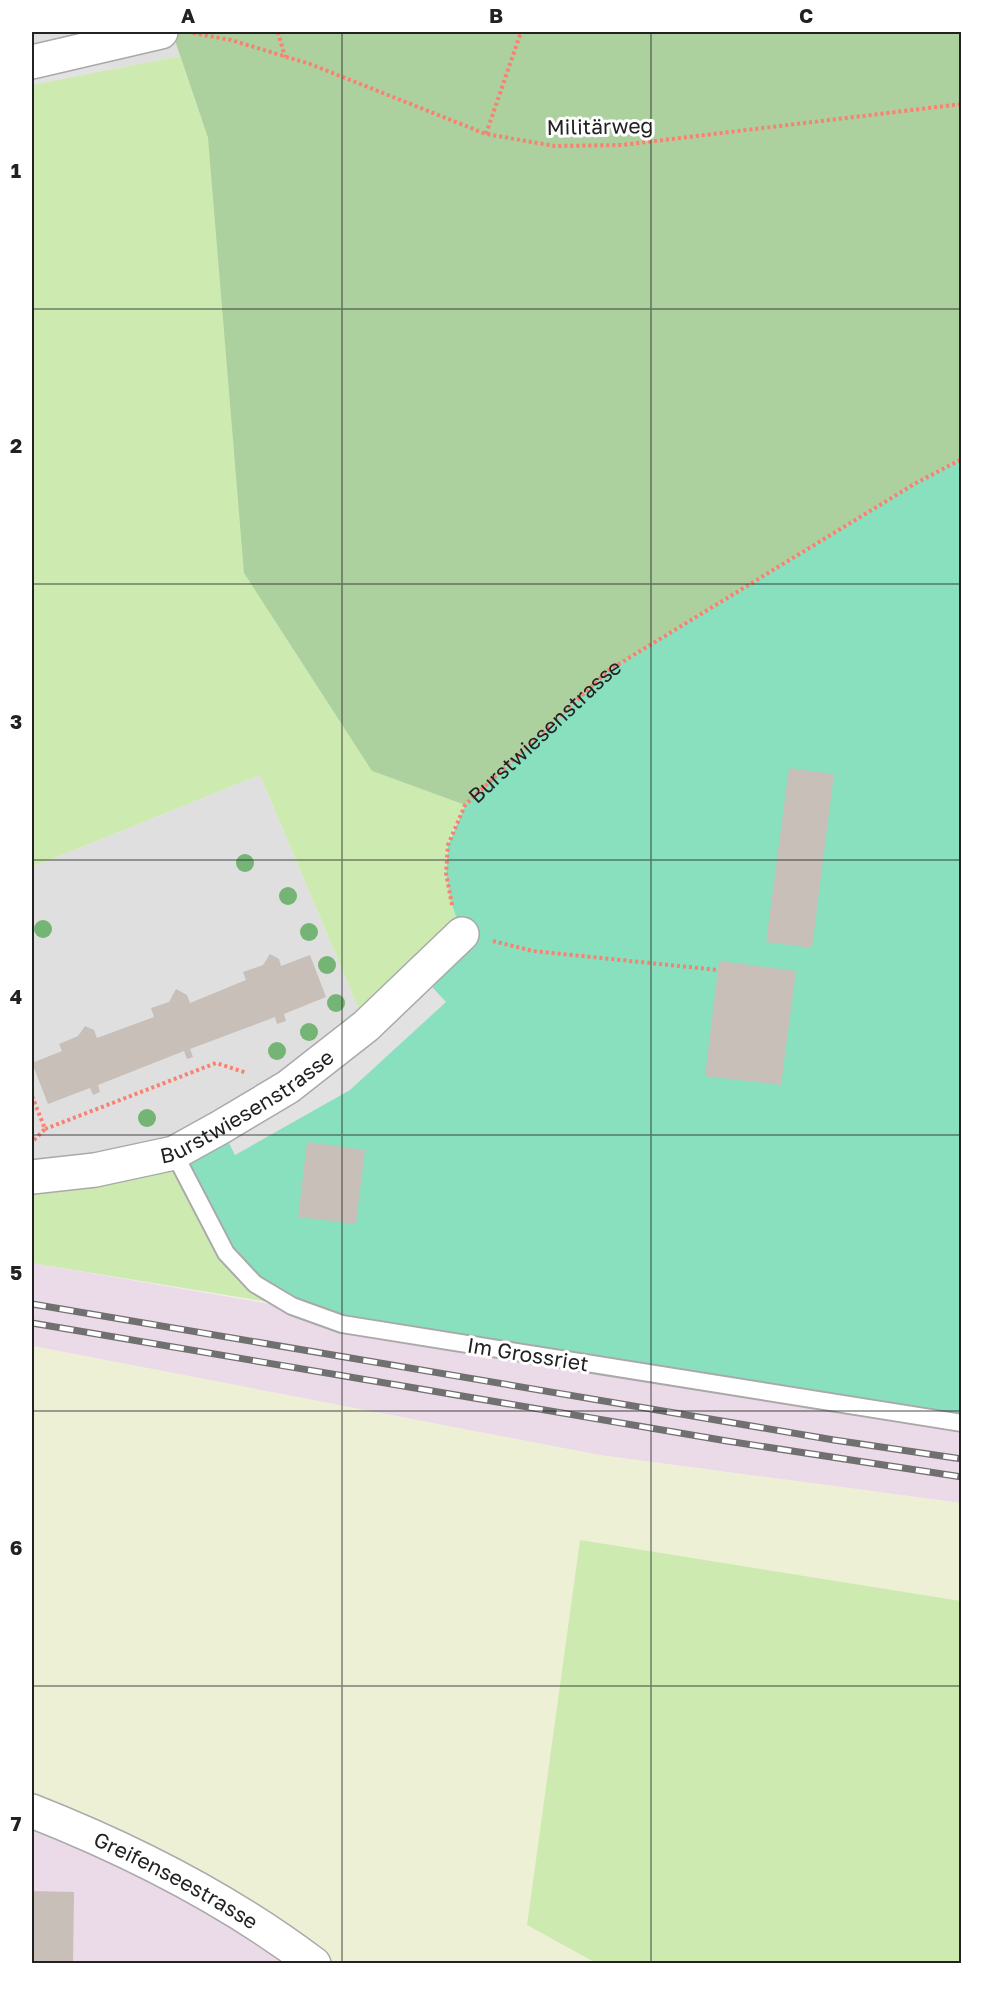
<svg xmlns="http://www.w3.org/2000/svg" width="993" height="1995" font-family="'Golos Text',sans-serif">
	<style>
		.residential { fill: #e0dfdf }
		.industrial { fill: #ebdbe8 }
		.farmland { fill: #eef0d5 }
		.grass { fill: #cdebb0 }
		.forest { fill: #add19e }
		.pitch { fill: #88e0be }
		.parking { fill: #e2e2e2 }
		.building { fill: #c7bfb8 }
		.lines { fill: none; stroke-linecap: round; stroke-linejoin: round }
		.service-casing { stroke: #a9a9a9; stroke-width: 20 }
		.minor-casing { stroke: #a9a9a9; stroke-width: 36 }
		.tertiary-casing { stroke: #a9a9a9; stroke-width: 36 }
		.path { stroke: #fa8072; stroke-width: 4; stroke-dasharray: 3 3; stroke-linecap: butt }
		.service { stroke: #fff; stroke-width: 16 }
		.minor { stroke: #fff; stroke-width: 33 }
		.tertiary { stroke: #fff; stroke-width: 33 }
		.rail-casing { stroke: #707070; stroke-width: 7 }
		.rail { stroke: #fff; stroke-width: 4.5; stroke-dasharray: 14; stroke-linecap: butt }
		.tree { fill: #74b475 }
		.grid { fill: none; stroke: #222; stroke-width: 1.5; stroke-opacity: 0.55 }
		.labels { text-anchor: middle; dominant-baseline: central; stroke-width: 6; stroke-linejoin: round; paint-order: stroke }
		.street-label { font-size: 21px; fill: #222; stroke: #fff }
		.neatline { fill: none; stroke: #222; stroke-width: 2 }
		.grid-label { font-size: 20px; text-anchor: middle; font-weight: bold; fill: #222 }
	</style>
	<rect width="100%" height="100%" fill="#f2efe9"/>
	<path class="residential" d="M 32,32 L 172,32 L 180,56 L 32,85 Z
		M 260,775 L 366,1026 L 221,1127 L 32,1177 L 32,867 Z"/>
	<path class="industrial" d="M 32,1263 L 961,1423 L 961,1503 L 599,1455 L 32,1346 Z
		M 32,1811 L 314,1963 L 32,1963 Z"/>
	<path class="farmland" d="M 32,1346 L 599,1455 L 961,1503 L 961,1601 L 904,1592 L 528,1924 L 596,1963 L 314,1963 L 32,1811 Z"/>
	<path class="grass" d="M 180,56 L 208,138 L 372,771 L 465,805 C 459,818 451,832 448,845 C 441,875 452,905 462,934 L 366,1026 L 260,775 L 32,867 L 32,85 Z
		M 174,1153 L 292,1306 L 32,1263 L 32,1177 Z
		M 580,1540 L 961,1601 L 961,1963 L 596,1963 L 527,1925 Z"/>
	<path class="forest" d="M 172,32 L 961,32 L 961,459 L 916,483 L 609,670 L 465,805 L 372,771 L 244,573 L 208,138 Z"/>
	<path class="pitch" d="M 961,459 L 961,1423 L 342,1324 L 292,1306 L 226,1253 L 174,1153 L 462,934 L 450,899 L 446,873 L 448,845 L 465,805 L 609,670 L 916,483 Z"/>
	<path class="parking" d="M 111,59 L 112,69 L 32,85 L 32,76 Z
		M 421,975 L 446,1002 L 350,1090 L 235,1155 L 221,1127 Z"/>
	<path class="building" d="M 789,768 L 834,774 L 812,948 L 766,942 Z
		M 270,954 L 279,959 L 281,966 L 310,955 L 326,997 L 284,1014 L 286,1021 L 277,1024 L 275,1017 L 190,1049 L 193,1057 L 187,1059 L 184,1051 L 98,1085 L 100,1092 L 93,1095 L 90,1088 L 48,1104 L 32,1063 L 62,1051 L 59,1044 L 78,1036 L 85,1026 L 94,1030 L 97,1038 L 154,1017 L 151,1008 L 169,1002 L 176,989 L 187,995 L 190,1003 L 246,980 L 243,972 L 263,965 Z
		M 719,961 L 796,971 L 781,1085 L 705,1076 Z
		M 307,1142 L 365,1150 L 356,1224 L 298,1217 Z
		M 32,1891 L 74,1892 L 73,1964 L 32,1964 Z"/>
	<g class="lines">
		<defs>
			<path id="service" d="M 174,1153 L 226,1253 L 255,1284 L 292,1306 L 342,1324 L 962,1423"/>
			<g id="minor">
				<path d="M 32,62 L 161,32"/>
				<path id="s2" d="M 32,1177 L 95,1170 L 174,1153 L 221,1127 L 288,1087 L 366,1026 L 462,934"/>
			</g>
			<g id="tertiary">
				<path id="s3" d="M 32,1811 C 131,1850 228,1899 314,1964"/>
			</g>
		</defs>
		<use href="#service" class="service-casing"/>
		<use href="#minor" class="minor-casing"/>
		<use href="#tertiary" class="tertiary-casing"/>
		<g class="path">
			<path d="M 278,32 L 285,57"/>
			<path d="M 193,33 L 231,40 L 310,64 L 486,134 L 555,146 L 622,145 L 962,104"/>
			<path d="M 486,134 L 521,32"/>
			<path id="s1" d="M 452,905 L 446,873 L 448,845 L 465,805 L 609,670 L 916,483 L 962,459"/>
			<path d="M 493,941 L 533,951 L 718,970"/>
			<path d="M 32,1096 L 45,1129 L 32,1142"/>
			<path d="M 45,1129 L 216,1063 L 247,1073"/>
		</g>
		<use href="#service" class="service"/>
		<use href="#minor" class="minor"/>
		<use href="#tertiary" class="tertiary"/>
		<defs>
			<path id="rail" d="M 32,1304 L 834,1440 L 962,1459
				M 32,1323 L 727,1441 L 962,1477"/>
		</defs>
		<use href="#rail" class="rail-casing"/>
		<use href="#rail" class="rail"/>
	</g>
	<g class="tree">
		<circle cx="245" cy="863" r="9"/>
		<circle cx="288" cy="896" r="9"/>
		<circle cx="43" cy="929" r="9"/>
		<circle cx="309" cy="932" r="9"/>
		<circle cx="327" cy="965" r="9"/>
		<circle cx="336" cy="1003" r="9"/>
		<circle cx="309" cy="1032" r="9"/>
		<circle cx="277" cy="1051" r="9"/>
		<circle cx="147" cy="1118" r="9"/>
	</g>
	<path class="grid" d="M 342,32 L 342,1964M 651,32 L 651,1964M 32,309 L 962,309M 32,584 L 962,584M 32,860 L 962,860M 32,1135 L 962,1135M 32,1411 L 962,1411M 32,1686 L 962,1686"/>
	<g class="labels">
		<g class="street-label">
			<text transform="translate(600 126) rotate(-1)">Militärweg</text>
			<text stroke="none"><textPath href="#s1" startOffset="213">Burstwiesenstrasse</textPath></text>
			<text stroke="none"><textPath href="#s2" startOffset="230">Burstwiesenstrasse</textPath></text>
			<text transform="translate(528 1354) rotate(9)">Im Grossriet</text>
			<text stroke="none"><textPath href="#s3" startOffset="160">Greifenseestrasse</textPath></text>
		</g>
	</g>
	<rect width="993" height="1995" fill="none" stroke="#ffffff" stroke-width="66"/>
	<rect x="33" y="33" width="927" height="1929" class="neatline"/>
	<g class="grid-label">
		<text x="188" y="23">A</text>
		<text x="496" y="23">B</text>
		<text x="806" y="23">C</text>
		<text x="16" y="178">1</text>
		<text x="16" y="453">2</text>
		<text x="16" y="729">3</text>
		<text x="16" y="1004">4</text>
		<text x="16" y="1280">5</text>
		<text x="16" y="1555">6</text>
		<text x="16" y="1831">7</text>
	</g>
</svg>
